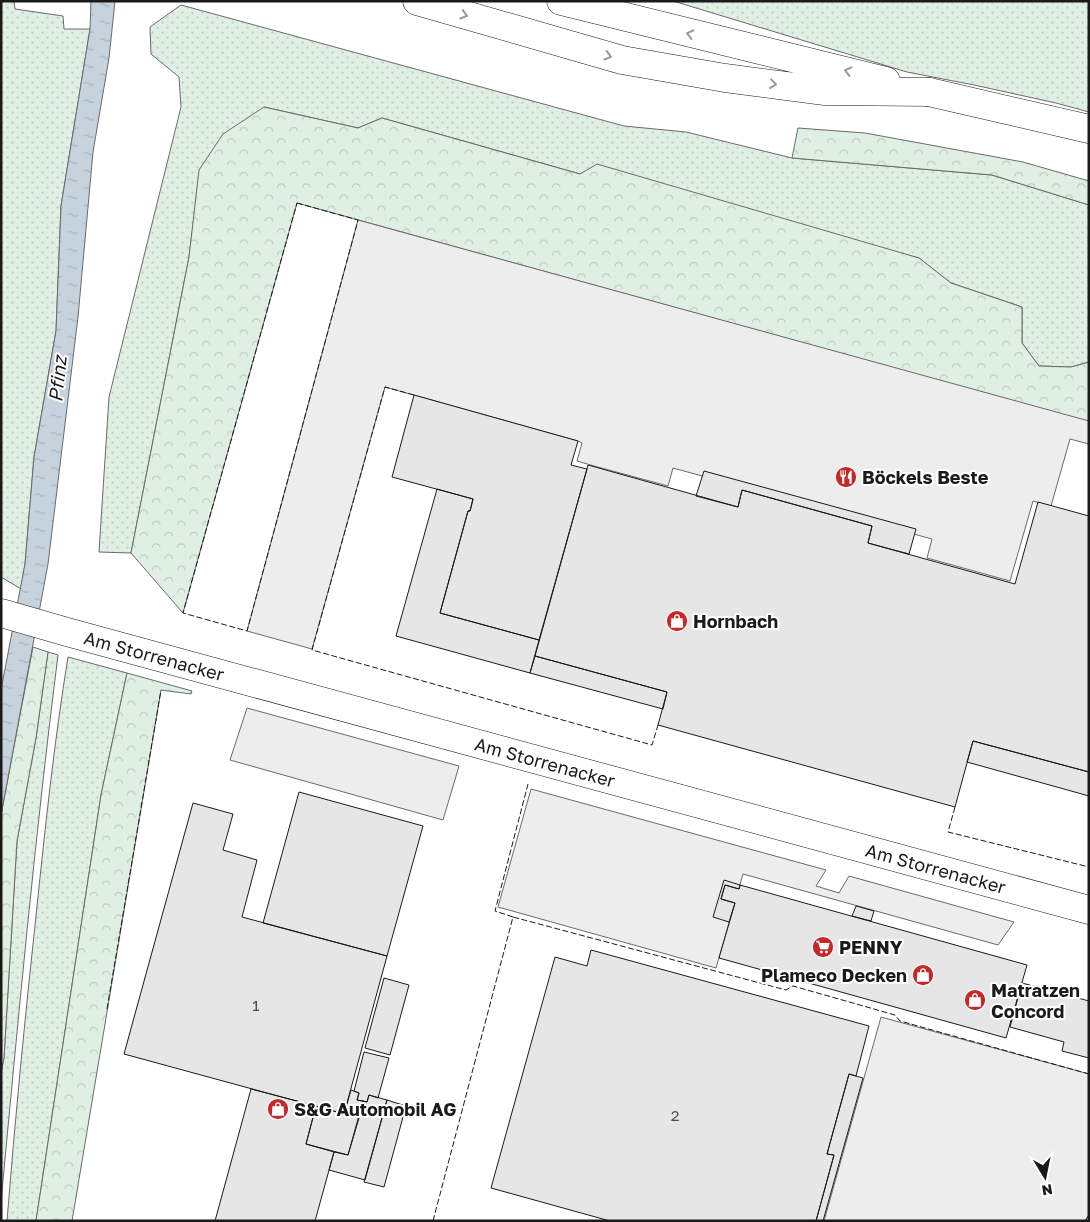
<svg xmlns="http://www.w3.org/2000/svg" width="1090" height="1222" viewBox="0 0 1090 1222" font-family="'Golos Text',sans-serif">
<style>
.grass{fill:url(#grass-dots);stroke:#6a6a6a}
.forest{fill:url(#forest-crowns);stroke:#6a6a6a}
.parking{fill:#ededed;stroke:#6a6a6a}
.water{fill:url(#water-ripples);stroke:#6a6a6a}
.building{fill:#e6e6e6;stroke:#1a1a1a}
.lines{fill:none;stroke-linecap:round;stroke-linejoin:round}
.secondary-casing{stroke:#1a1a1a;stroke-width:29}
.highway-casing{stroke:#1a1a1a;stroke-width:29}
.secondary{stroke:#fff;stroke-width:28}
.highway{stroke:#fff;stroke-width:28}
.fence{stroke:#1a1a1a;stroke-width:1;stroke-dasharray:6 2.5;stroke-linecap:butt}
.oneway{stroke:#989898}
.labels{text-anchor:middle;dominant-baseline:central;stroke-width:4;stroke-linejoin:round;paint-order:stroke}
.number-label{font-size:15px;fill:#4d4d4d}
.poi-label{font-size:18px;font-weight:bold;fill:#1a1a1a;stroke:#fff;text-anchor:start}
.street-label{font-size:18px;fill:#1a1a1a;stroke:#fff}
.water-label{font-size:19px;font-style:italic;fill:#1a1a1a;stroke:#fff}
</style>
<defs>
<pattern id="grass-dots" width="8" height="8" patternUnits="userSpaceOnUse" patternTransform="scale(1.25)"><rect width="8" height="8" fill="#e0efe3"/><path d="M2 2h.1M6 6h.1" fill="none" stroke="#c0ccc2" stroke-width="1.8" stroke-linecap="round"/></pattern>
<pattern id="forest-crowns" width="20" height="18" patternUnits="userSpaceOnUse" patternTransform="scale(1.25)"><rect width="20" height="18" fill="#e0efe3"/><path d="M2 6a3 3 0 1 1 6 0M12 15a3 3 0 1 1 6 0" fill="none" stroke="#c0ccc2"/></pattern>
<pattern id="water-ripples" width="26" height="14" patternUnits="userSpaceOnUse" patternTransform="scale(1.25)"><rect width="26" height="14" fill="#c6d2dc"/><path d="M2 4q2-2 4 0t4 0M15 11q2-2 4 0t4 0" fill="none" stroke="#aab4bc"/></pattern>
</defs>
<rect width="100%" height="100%" fill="#fff"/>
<!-- grass -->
<path class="grass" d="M1 1H14L15 9 63 16 64 29H90L61 206 56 331 34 457 25 564 21 589 1 577Z
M673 1H1089V112L1056 103 974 85 907 72Z
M181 5 624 126 686 132 792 158 992 175 1089 205V362L1071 367 1039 366 1022 343V307L951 283 919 258 580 174 382 118 358 128 264 107 200 170 189 257 131 553 99 552 109 397 181 107 179 77 151 54 150 27Z
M48 652 58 655C35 837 18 1020 1 1202V1073L4 1058 17 841 36 738Z
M68 657 127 673 101 795 36 1221H7C15 1119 25 1017 36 916 45 829 54 743 68 657Z"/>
<!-- forest -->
<path class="forest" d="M264 107 358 128 382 118 580 174 597 164 919 258 951 283 1022 307V343L1039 366 1071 367 1089 362V422L297 203 183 613 131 553 189 257 199 170 223 134Z
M798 128 865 133 1023 162 1089 181V205L992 175 792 158Z
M33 647 48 652 36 738 17 841 4 1058 1 1073V815Z
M127 673 192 691 191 694 161 690 72 1221H36L101 795Z"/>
<!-- parking -->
<path class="parking" d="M358 220 1089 421V444L1070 439 1051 506 1033 501 1010 581 927 558 932 539 673 468 668 486 594 466 577 461 582 443 578 441 385 387 312 649 247 631Z
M247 708 459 766 443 820 230 760Z
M531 789 826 870 816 886 839 893 849 876 1014 922 998 945 743 874 716 968 498 907Z
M881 1017 1089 1074V1215L1085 1221H824Z"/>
<!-- water -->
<path class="water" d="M91 1H115L109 58 93 152 78 317 48 564 1 815V690L25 564 34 457 56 331 61 206 90 29Z"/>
<!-- building -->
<path class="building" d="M414 395 578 441 571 465 587 469 539 640 440 613 468 511H470L473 499 392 477Z
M588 465 738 507 742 490 872 526 868 543 1015 584 1038 502 1089 516V772L973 741 955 807 658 725 667 692 535 656Z
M704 471 916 529 909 554 868 543 872 526 742 490 738 507 696 496Z
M437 489 473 499 470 511H468L440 613 539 640 530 673 396 636Z
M535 656 667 692 663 709 530 673Z
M973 741 1089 772V796L967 762Z
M299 792 423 826 387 956 263 923Z
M193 803 233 814 223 850 257 860 242 917 387 956 344 1114 124 1054Z
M724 880 740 885 739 889 725 885 721 899 735 903 729 922 713 917Z
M725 885 739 889 740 885 1027 965 1006 1038 719 958 735 903 721 899Z
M856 906 874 911 871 921 852 916Z
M591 950 869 1026 856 1076 849 1074 827 1154 834 1155 816 1221H610L491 1188 555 957 587 966Z
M384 978 409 985 390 1055 365 1048Z
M1022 983 1089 1001V1058L1062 1051 1064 1042 1010 1027Z
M364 1052 389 1058 378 1098 369 1095 367 1102 357 1100 359 1093 354 1091Z
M849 1074 863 1078 823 1221H816L834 1155 827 1154Z
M251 1089 316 1106 306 1144 334 1152 315 1221H215Z
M351 1090 359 1093 357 1100 363 1101 359 1118 344 1114Z
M369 1095 387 1100 365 1180 329 1170 334 1152 348 1155 363 1101 367 1102Z
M387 1100 406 1106 384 1187 364 1182Z
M316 1106 359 1118 348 1155 306 1144Z"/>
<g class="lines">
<!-- secondary casing -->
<g class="secondary-casing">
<g id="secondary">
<path d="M929 92 1089 129"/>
<path id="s1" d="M1 613 67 632 1089 910"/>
</g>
</g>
<!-- highway casing -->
<g class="highway-casing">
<path id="highway" d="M417 1 622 60 725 78 825 91 929 92
M561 1 886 81"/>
</g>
<!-- secondary -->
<use href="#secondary" class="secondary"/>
<!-- highway -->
<use href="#highway" class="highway"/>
<!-- fence -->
<path class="fence" d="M297 203 358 220 247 631 183 613Z
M414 395 385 387 312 650 652 745 658 725
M955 807 948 832 1089 867
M513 917 495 911 528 784
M107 1009 161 690
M433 1221 513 917 786 990 793 986 895 1015 900 1021 1089 1074
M1085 1221 1089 1215"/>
</g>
<!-- one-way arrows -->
<defs><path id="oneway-chevron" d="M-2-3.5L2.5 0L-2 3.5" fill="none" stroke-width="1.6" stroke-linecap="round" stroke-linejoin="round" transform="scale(1.25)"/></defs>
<g class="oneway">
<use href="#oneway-chevron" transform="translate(464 15) rotate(16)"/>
<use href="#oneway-chevron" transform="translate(690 34) rotate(-166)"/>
<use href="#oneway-chevron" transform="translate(608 56) rotate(16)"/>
<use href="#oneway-chevron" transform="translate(848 71) rotate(-166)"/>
<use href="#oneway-chevron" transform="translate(773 84) rotate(7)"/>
</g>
<!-- icons -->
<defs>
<g id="restaurant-disc" transform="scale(1.125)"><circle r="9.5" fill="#c62828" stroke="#fff"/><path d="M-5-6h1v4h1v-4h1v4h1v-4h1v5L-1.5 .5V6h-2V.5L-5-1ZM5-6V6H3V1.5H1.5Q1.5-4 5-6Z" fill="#fff"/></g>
<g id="shop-disc" transform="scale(1.125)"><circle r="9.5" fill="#c62828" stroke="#fff"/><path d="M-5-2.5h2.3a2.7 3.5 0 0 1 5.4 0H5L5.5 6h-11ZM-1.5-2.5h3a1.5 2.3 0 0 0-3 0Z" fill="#fff"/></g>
<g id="supermarket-disc" transform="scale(1.125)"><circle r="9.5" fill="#c62828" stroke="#fff"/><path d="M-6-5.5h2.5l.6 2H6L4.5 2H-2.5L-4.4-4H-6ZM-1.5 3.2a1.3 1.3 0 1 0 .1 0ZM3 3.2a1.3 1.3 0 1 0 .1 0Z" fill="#fff"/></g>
</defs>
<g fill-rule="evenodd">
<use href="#restaurant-disc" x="846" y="477"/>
<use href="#shop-disc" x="677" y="621"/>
<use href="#supermarket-disc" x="823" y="947"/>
<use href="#shop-disc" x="923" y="975"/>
<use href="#shop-disc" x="975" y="1000"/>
<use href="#shop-disc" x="278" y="1109"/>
</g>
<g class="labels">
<!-- number labels -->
<g class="number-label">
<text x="256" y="1005">1</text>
<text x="675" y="1115">2</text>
</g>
<!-- poi labels -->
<g class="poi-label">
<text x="862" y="477">Böckels Beste</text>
<text x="693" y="621">Hornbach</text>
<text x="839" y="947">PENNY</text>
<text x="907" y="975" text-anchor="end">Plameco Decken</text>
<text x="991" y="990">Matratzen<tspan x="991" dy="21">Concord</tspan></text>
<text x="294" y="1109">S&amp;G Automobil AG</text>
</g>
<!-- street labels -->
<g class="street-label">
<text stroke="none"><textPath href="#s1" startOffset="159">Am Storrenacker</textPath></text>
<text stroke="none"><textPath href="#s1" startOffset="564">Am Storrenacker</textPath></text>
<text stroke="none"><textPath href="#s1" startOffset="969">Am Storrenacker</textPath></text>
</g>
<!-- water labels -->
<g class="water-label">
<text transform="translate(57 379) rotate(-84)">Pfinz</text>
</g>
</g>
<!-- border -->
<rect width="1090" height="1222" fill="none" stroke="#1a1a1a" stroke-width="5"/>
<!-- north arrow -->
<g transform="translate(1045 1177) rotate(170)" stroke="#ffffff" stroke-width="4" paint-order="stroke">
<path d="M0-4L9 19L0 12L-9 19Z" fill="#1a1a1a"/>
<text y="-8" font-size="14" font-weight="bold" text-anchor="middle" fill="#1a1a1a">N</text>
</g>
</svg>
